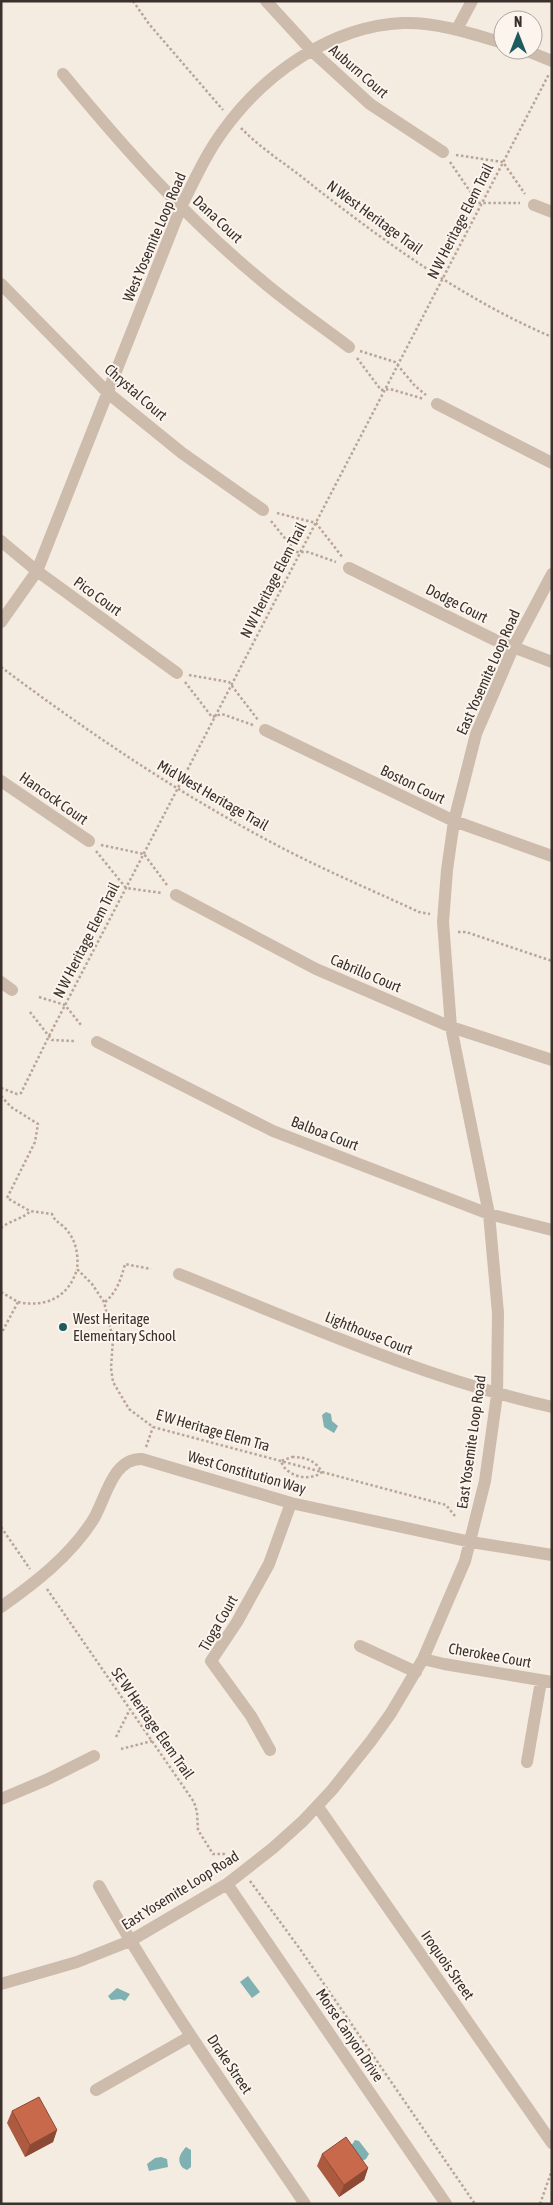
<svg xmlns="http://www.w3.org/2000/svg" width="553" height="2205" viewBox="0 0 553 2205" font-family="'Asap Condensed',sans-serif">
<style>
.water{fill:#7fb0b2}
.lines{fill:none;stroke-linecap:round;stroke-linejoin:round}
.path{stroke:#b9a596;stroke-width:2.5;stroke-dasharray:2.5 2.5;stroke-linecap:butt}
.minor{stroke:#cdbbac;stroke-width:12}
.wall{fill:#ac5a40}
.shaded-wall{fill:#8c4a34}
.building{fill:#c8694b;stroke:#8c4a34}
.poi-dot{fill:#1f5a5e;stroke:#fbf5ee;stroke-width:2}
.labels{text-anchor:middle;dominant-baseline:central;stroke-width:4;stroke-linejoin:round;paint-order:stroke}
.street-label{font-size:15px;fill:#3b302b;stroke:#fbf5ee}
.poi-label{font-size:15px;fill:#3b302b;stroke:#fbf5ee;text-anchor:start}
</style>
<rect width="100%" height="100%" fill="#f4ebe1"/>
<!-- water -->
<path class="water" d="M326 1412 331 1414 332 1421 338 1426 334 1433 324 1427 322 1415Z
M248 1976 260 1992 252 1998 240 1982Z
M117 1988 130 1994 125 2001 121 1999 111 2000 108 1996Z
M355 2140 359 2141 369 2154 366 2159 362 2161 351 2146Z
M186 2147 191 2150V2167L187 2170 183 2168C176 2160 180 2154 186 2147Z
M161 2157 167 2159 168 2167 149 2171 147 2164 155 2158Z"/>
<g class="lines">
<!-- path -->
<path class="path" d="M133 1 149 24 223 110
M241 128C261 149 289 166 312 185 386 243 465 300 552 337
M456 155 503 162 525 194
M450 162 478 203H520
M360 351 395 362 415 386 426 395
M357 358 381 390 390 389 424 399
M277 513 316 523 343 558
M271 521 296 552H308L336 562
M1 667C93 736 187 799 288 851 331 873 376 892 419 912L430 914
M189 675 229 682 258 720
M185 682 212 717 222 714 253 725
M101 845 144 854 167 885
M96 851 126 888 162 893
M458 932H466L552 961
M39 997 65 1005 81 1025
M30 1012 52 1040 74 1041
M1 1088 17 1094 21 1093 49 1036 549 74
M1 1096 11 1107 38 1124 35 1142 7 1198 30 1211
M1 1228C9 1221 25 1218 30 1211L52 1214C54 1220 58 1222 63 1226 75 1237 79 1253 77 1269L92 1284 104 1302 113 1339 111 1368 113 1382 129 1409 153 1427 446 1505 455 1516
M1 1292 18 1302 1 1334
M18 1302C46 1308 69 1297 77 1269
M105 1302C117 1292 121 1279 125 1264L151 1269
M146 1447 153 1427
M292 1457C305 1457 315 1460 322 1472 310 1482 286 1477 281 1461Z
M1 1527 30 1569
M47 1589 194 1802 197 1812 198 1830 213 1854H224L233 1863
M116 1737 130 1709
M121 1749 152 1741
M250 1881 300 1949 475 2204
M540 2204 552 2170"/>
<!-- minor -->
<path class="minor" d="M266 1 311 50 370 104 443 152
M457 29 472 1
M525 50 552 61
M63 74C124 148 187 219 261 280 289 304 320 325 349 347
M534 205 552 212
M1 284 108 393 182 453 263 510
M437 404 552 463
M1 541 37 571 177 673
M349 568 495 640 552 662
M1 622 37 571 181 207C194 181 206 154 223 131 264 74 331 26 403 23 437 22 470 33 503 43
M265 730 454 821 552 856
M1 781 89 841
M176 895 316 969 451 1027 552 1060
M1 982 12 990
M97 1042 273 1131 489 1214 552 1230
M179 1274C302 1323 423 1378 552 1407
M1 1607C35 1583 70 1556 93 1520 106 1499 112 1458 142 1459L291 1503 471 1542 552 1555
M360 1646 416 1672
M423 1659 444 1664 552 1682
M270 1750 251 1716 211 1661 237 1622 269 1564 291 1503
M527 1762 541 1681
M1 1799 46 1780 94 1756
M318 1807 552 2143
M227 1884 446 2204
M99 1886C160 1996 234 2099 305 2204
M1 1984 77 1962 130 1941 227 1884 273 1848 303 1821 332 1790 371 1741 391 1713 423 1659 465 1561 485 1481 497 1395 498 1313 489 1214 451 1027 443 922 447 870 454 821 476 734 513 648 552 574
M96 2090 191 2036"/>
</g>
<!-- wall -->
<path class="wall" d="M12 2111 57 2130 53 2142 25 2157 7 2123Z
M322 2154 368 2168 364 2180 339 2197 317 2166Z"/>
<!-- shaded-wall -->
<path class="shaded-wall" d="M57 2130 53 2142 25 2157 30 2145Z
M368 2168 364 2180 339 2197 344 2185Z"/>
<!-- building -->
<path class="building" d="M39 2097 57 2130 30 2145 12 2111Z
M346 2137 368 2168 344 2185 322 2154Z"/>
<!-- markers -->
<circle class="poi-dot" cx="63" cy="1327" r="5"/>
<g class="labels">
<!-- street labels -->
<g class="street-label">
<text transform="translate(359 71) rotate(41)">Auburn Court</text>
<text transform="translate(375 217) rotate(36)">N West Heritage Trail</text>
<text transform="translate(218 219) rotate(43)">Dana Court</text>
<text transform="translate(460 221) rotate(-63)">N W Heritage Elem Trail</text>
<text transform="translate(154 237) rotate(-67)">West Yosemite Loop Road</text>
<text transform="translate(136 392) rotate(41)">Chrystal Court</text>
<text transform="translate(273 580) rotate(-63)">N W Heritage Elem Trail</text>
<text transform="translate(98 596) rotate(36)">Pico Court</text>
<text transform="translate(457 603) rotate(27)">Dodge Court</text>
<text transform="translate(488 672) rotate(-66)">East Yosemite Loop Road</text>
<text transform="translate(413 784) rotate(26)">Boston Court</text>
<text transform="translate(213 795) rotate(30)">Mid West Heritage Trail</text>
<text transform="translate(54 798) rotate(35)">Hancock Court</text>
<text transform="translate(86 940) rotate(-63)">N W Heritage Elem Trail</text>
<text transform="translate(366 973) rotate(23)">Cabrillo Court</text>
<text transform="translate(325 1133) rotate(21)">Balboa Court</text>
<text transform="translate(369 1333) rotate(22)">Lighthouse Court</text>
<text transform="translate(213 1430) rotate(16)">E W Heritage Elem Tra</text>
<text transform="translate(471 1442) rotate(-82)">East Yosemite Loop Road</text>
<text transform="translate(247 1472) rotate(16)">West Constitution Way</text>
<text transform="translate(218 1623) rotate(-60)">Tioga Court</text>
<text transform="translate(490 1655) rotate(10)">Cherokee Court</text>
<text transform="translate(153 1723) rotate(55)">SE W Heritage Elem Trail</text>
<text transform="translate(180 1890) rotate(-32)">East Yosemite Loop Road</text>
<text transform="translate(448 1965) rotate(55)">Iroquois Street</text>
<text transform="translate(350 2035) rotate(56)">Morse Canyon Drive</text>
<text transform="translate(230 2064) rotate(56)">Drake Street</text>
</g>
<!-- poi labels -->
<g class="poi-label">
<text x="73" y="1318">West Heritage<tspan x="73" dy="17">Elementary School</tspan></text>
</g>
</g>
<!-- border -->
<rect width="553" height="2205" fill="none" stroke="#3b302b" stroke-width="5"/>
<!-- north arrow -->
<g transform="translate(518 35)"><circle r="24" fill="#fbf5ee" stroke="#aea6a0"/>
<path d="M0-4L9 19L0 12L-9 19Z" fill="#1f5a5e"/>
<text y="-8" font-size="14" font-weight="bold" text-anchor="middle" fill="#3b302b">N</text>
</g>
</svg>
